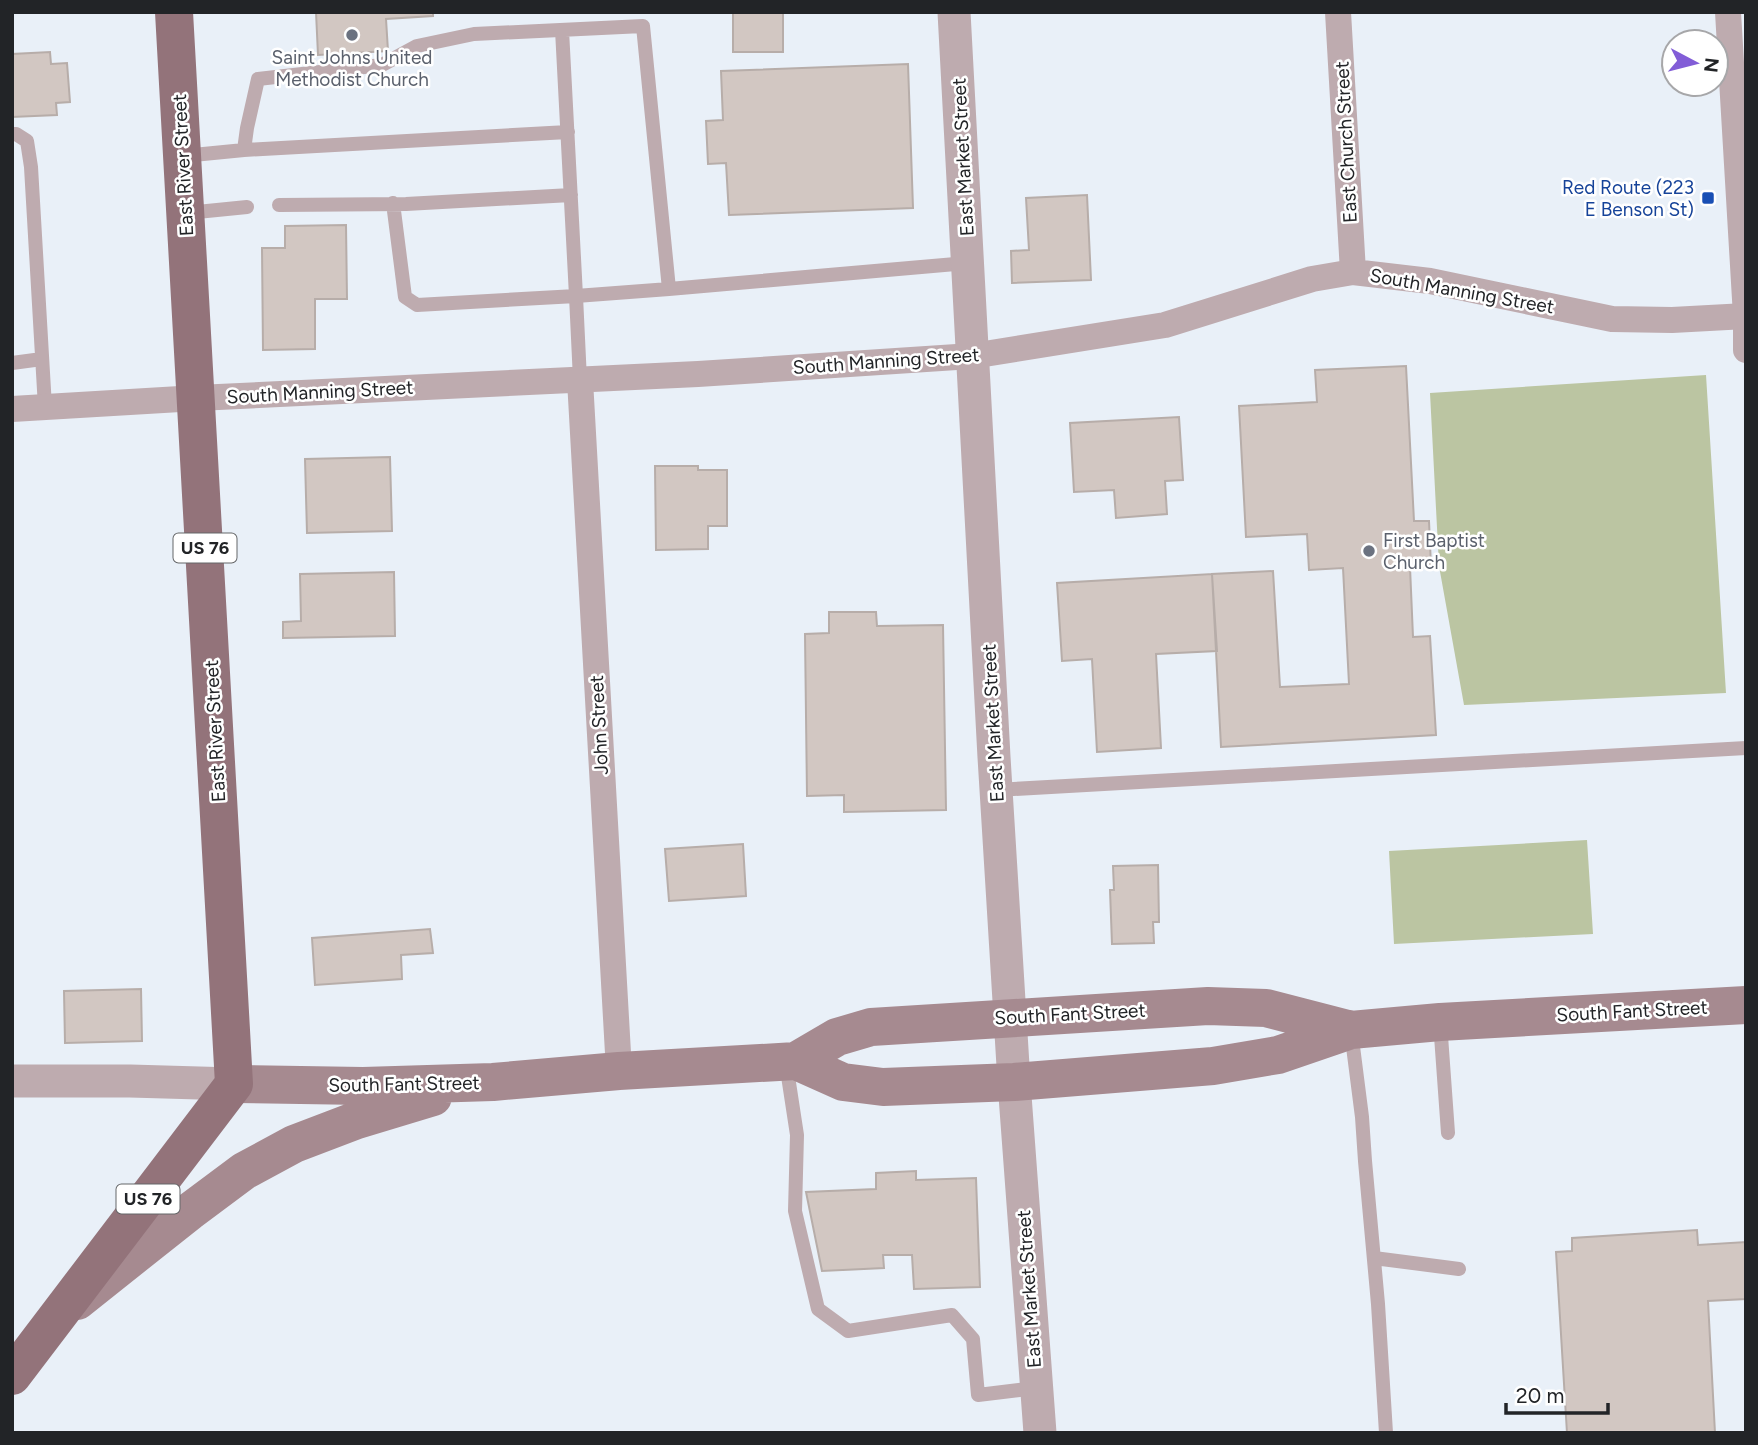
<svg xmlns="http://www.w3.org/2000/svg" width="1758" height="1445" viewBox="0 0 1758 1445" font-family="Figtree,sans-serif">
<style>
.green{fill:#bbc5a2}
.building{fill:#d2c7c2;stroke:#b7ada9;stroke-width:2}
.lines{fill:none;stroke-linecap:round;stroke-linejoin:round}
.service{stroke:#beabaf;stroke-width:14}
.minor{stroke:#beabaf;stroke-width:26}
.tertiary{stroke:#beabaf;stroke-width:33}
.secondary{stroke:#a68a90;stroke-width:38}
.primary{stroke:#93737a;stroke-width:38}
.worship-dot{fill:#6b7280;stroke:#fff;stroke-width:2.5}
.transit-dot{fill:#1a4fb4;stroke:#fff;stroke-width:2.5}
.labels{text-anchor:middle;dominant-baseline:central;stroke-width:5;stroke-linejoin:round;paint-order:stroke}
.shield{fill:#fff;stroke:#646668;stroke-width:2}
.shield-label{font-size:18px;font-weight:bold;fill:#222427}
.worship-label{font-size:19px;fill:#5b616d;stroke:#fff}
.street-label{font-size:19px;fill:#222427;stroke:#fff}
.transit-label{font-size:19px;fill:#164399;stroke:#fff;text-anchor:end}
</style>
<rect width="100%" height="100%" fill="#e9f0f8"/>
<!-- green -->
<path class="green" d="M1706 375 1726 693 1464 705 1439 566 1430 393Z
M1587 840 1593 934 1394 944 1389 851Z"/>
<!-- building -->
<path class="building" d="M316 12H433V16L386 19 388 51 318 55Z
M733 12H783V52H733Z
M50 52 51 64 67 63 70 102 56 103 57 115 12 117V54Z
M908 64 913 208 729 215 726 163 708 164 706 121 723 120 721 71Z
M1087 195 1091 280 1012 283 1011 251 1029 250 1026 198Z
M346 225 347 299H315V349L263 350 262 248H285V226Z
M1406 366 1414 521H1429L1431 566 1410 567 1413 637 1430 636 1436 735 1221 747 1212 574 1273 571 1280 687 1349 684 1343 568 1309 570 1307 534 1246 537 1239 406 1317 402 1315 370Z
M1179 417 1183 480 1165 481 1167 514 1116 518 1114 490 1074 492 1070 423Z
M390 457 392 531 307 533 305 459Z
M655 466H698V470H727V526H708V549L656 550Z
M394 572 395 636 283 638V622L301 621 300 574Z
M1212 574 1217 651 1156 654 1161 748 1097 752 1092 659 1062 661 1057 583Z
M829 612H876L877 626 943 625 946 810 844 812V795L807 796 805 634 829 633Z
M743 844 746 896 669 901 665 849Z
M1158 865 1159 922H1153L1154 943 1112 944 1110 890H1114L1113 866Z
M430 929 433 953 401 955 402 979 315 985 312 938Z
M141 989 142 1041 65 1043 64 991Z
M916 1171V1180L976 1178 980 1287 914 1289 912 1255H883L884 1268 822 1271 806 1192 876 1189V1173Z
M1697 1230 1698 1245 1746 1242V1299L1708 1301 1715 1433H1567L1556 1252 1572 1251V1238Z"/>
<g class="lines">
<!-- service -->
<path class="service" d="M12 134H16L27 141 31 167 45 407
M244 150 568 132
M183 156 244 150 247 128 258 79 382 65 417 46 474 34 643 26 669 289
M393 203 405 297 417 305 576 296 562 30
M279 205 406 204 571 195
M187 213 247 207
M12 363 42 359
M580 380 576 296 669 289 967 263
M996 790 1746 748
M1440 1022 1448 1133
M1351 1031 1362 1117 1365 1161 1378 1304 1386 1433
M786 1063 797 1135 795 1211 818 1309 848 1331 952 1315 973 1339 978 1395 1036 1388
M1374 1258 1459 1269"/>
<!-- minor -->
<path class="minor" d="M1338 12 1353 272
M1728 12 1746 316V350
M580 380 619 1071
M12 409 197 398 698 374 972 356 1165 325 1312 279 1353 272 1430 281 1612 319 1672 320 1746 316"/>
<!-- tertiary -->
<path class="tertiary" d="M954 12 994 757 1014 1082 1040 1433
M12 1081H130L234 1084"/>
<!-- secondary -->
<path class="secondary" d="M796 1061 843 1082 883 1087 1014 1082 1213 1066 1278 1055 1351 1030 1440 1022 1746 1005
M234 1084 363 1086 493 1082 619 1071 796 1061 837 1037 871 1027 1208 1006 1266 1008 1351 1030
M77 1301 189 1212 244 1171 294 1144 357 1120 433 1097"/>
<!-- primary -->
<path class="primary" d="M12 1376 234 1084 174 12"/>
</g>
<!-- markers -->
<g class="worship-dot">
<circle cx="352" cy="35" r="7"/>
<circle cx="1369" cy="551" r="7"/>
</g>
<rect class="transit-dot" x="1701" y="191" width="14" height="14" rx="3.5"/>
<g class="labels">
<!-- shield labels -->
<g class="shield">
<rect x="173.5" y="533.5" width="63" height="29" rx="5"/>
<rect x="116.5" y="1184.5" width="63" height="29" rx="5"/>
</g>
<g class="shield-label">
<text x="205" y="548">US 76</text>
<text x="148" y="1199">US 76</text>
</g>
<!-- worship labels -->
<g class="worship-label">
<text x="352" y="57">Saint Johns United<tspan x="352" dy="22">Methodist Church</tspan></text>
<text x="1383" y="540" text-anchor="start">First Baptist<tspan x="1383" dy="22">Church</tspan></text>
</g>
<!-- street labels -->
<g class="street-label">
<text transform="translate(1346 142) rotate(-93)">East Church Street</text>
<text transform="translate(963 157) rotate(-93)">East Market Street</text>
<text transform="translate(183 165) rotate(-93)">East River Street</text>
<text transform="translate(1462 291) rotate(10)">South Manning Street</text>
<text transform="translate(886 361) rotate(-4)">South Manning Street</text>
<text transform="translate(320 392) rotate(-3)">South Manning Street</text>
<text transform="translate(993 723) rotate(-93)">East Market Street</text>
<text transform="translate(599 725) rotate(-93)">John Street</text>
<text transform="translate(215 731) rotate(-93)">East River Street</text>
<text transform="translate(1632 1011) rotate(-3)">South Fant Street</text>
<text transform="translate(1070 1014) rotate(-3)">South Fant Street</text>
<text transform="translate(404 1084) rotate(-1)">South Fant Street</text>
<text transform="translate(1029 1289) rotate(-94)">East Market Street</text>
</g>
<!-- transit labels -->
<g class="transit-label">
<text x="1694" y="187">Red Route (223<tspan x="1694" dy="22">E Benson St)</tspan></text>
</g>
</g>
<!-- border -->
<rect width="1758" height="1445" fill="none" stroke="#222427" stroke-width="28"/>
<!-- north arrow -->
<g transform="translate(1695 63) rotate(97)"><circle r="33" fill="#ffffff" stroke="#a7a7a9" stroke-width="2"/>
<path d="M0-5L12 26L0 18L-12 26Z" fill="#825dd7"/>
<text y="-10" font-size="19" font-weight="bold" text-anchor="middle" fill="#222427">N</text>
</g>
<!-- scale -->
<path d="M1506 1403v10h102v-10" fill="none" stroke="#222427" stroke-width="3.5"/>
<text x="1516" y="1403" font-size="21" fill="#222427" stroke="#ffffff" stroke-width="5" paint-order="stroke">20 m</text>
</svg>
